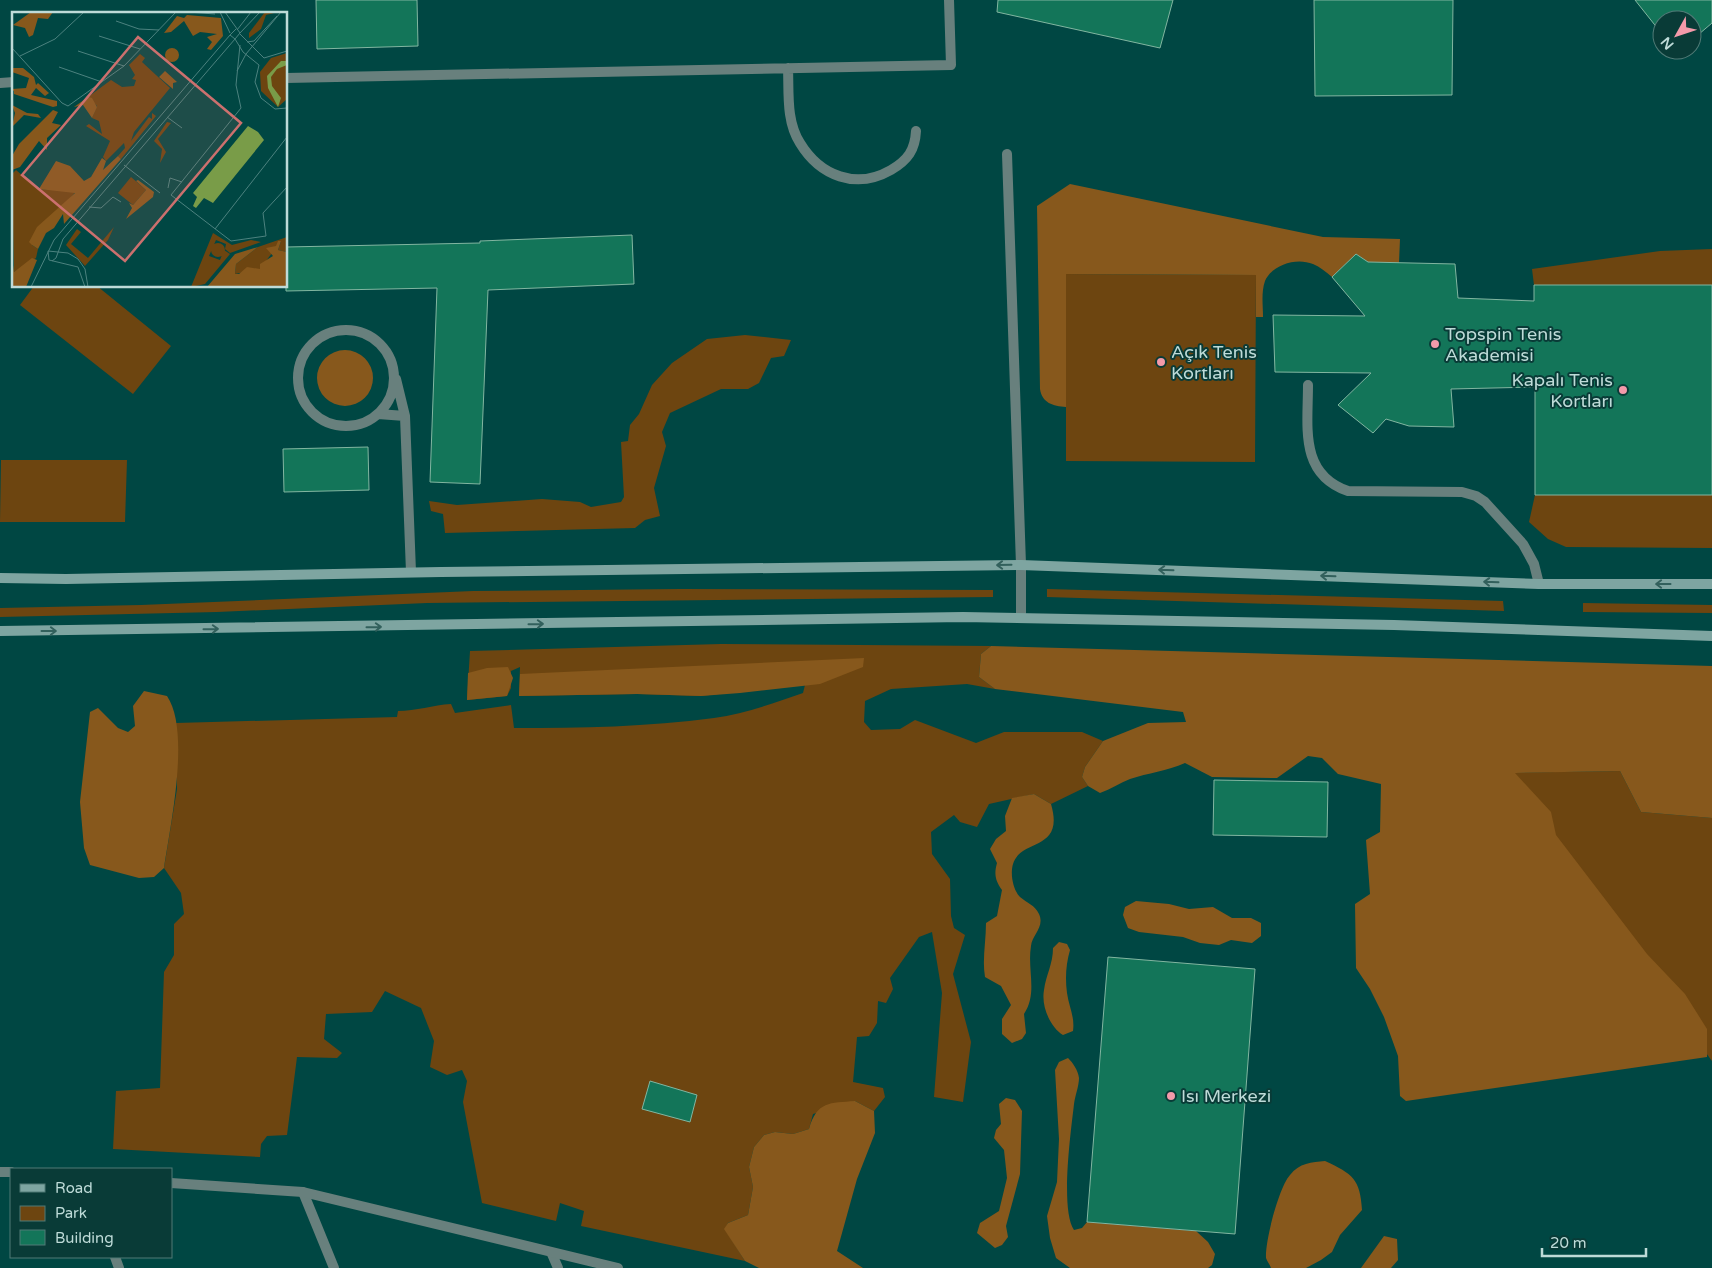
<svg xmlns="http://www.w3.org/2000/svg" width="1712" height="1268" viewBox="0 0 1712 1268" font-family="'Varela Round',sans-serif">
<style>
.green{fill:#6d4510}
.forest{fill:#87581c}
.building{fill:#137559;stroke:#82b6a1}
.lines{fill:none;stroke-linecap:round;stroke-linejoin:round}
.lane{stroke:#68807d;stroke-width:10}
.street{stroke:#68807d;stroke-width:10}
.secondary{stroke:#7ea5a1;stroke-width:10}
.oneway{stroke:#32605c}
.poi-dot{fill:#f39aaa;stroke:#093b37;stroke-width:2}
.labels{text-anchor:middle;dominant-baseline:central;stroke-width:4;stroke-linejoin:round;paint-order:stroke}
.poi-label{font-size:18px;fill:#bedbd8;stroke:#093b37;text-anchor:start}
.inset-road{fill:none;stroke:#4c827f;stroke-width:1}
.view{fill:#cc706e;fill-opacity:0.15;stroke:#cc706e;stroke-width:2.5}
.inset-edge{fill:none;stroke:#bedbd8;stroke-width:2.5}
</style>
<rect width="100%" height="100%" fill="#004743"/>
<!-- green -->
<path class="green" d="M1712 249V285H1534L1532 269 1660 251Z
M1066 274 1256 275 1255 462 1066 461Z
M34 286H97L171 346 133 394 20 305Z
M745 335 791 340 784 356 771 358 759 383 748 389H721L670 413 662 432 666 446 654 488 660 516 645 520 635 528 445 533 443 514 431 511 429 501 457 505 542 499 580 502 591 507 621 502 624 497 621 442 628 441 630 425 639 414 652 385 672 363 707 339Z
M1 460H127L125 522H0Z
M1535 495H1712V548L1566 547 1548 539 1529 522Z
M680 589 993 590V597L427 603 217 612 0 617V608L141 605 473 591Z
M1047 589 1503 601 1504 611 1047 597Z
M1583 603 1712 605V613L1583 612Z
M721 644 991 646 981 654 979 677 995 689 967 684 891 689 865 701 864 722 871 730 900 729 915 720 976 743 1004 732H1082L1103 741 1085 767 1082 777 1088 786 1051 804 1034 794 989 804 977 827 960 822 954 815 931 832 932 854 950 879 951 916 954 928 965 935 953 974 971 1042 963 1102 934 1097 942 993 932 932 919 937 890 978 893 989 886 1003 878 1001 877 1023 869 1036 857 1037 853 1082 883 1088 885 1097 874 1111 855 1101 813 1114 809 1129 793 1134 775 1132 764 1135 754 1147 749 1167 753 1187 748 1215 728 1223 725 1229 745 1261 581 1226 584 1211 560 1203 556 1221 482 1203 463 1102 467 1081 462 1070 447 1075 430 1067 434 1041 421 1008 385 991 372 1012 326 1014 324 1039 342 1053 337 1058 297 1057 287 1135 267 1136 261 1144 260 1157 113 1149 116 1091 160 1088 164 972 174 955V924L184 914 181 893 164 868 177 789 176 723 397 717 398 711C416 711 433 705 451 704L455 713 511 705 514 728C581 728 648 727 714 718 744 714 774 703 803 693L805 685 701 696 637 694 519 696 520 667 511 671V688L507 696 467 700 470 651Z
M1620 771 1641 812 1712 818V1061L1500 773Z"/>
<!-- forest -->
<path class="forest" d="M1070 184 1323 237 1400 239 1399 263 1368 262 1356 254 1332 277C1326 272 1320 267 1313 264 1296 257 1272 265 1265 281 1261 292 1263 306 1263 317H1256V275L1066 274V407C1053 406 1042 403 1040 389L1037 206Z
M317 378a28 28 0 1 1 56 0a28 28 0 1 1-56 0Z
M991 646 1712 666V818L1641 812 1620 771 1515 773 1551 812 1556 835 1647 954 1685 994 1707 1029V1057L1406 1101 1400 1096 1398 1056 1384 1017 1370 989 1356 968 1355 904 1370 894 1366 840 1380 832 1381 784 1338 774 1322 758 1308 756 1277 778 1212 777 1185 763C1167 771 1148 773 1130 779 1120 783 1111 789 1100 793L1088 786 1082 777 1085 767 1103 741 1148 723 1186 722 1183 712 995 689 979 677 981 654Z
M864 658 863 667 820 684 740 693 701 696 637 694 519 696 520 674Z
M508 667 513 678 507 696 467 700 468 673 487 668Z
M144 691 167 696C191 731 170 827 164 868L154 877 139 878 90 865 84 848 80 802 90 712 98 708 118 728 128 732 135 726 133 706Z
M1034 794 1051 804C1065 852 1021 838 1013 864 1010 874 1013 890 1020 897 1027 903 1035 905 1039 914 1045 927 1032 935 1031 946 1027 970 1038 993 1024 1014L1026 1033 1022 1039 1012 1043 1002 1034V1019L1011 1005 1001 986 985 977C982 960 986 942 986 923L997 916 1002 890C995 880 994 874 997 863L990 849 996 839 1006 831 1005 816 1012 798Z
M1136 901 1169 904 1189 909 1213 907 1232 918H1251L1261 923V936L1252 943 1231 940 1219 945 1200 943 1183 937 1139 932 1128 928 1123 915 1125 907Z
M1059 942 1067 944 1070 950C1066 964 1065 978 1067 993 1069 1007 1075 1017 1073 1031L1063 1035C1050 1027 1041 1006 1044 990 1046 975 1053 964 1053 948Z
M1068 1058C1073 1063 1078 1070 1079 1078 1079 1086 1075 1096 1074 1104 1071 1131 1060 1209 1074 1230L1082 1228 1087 1222 1196 1231 1208 1242 1215 1254 1212 1265 1208 1268H1070L1056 1258 1050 1238 1047 1216 1057 1182 1059 1139 1055 1070 1059 1062Z
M1006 1098 1015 1100 1022 1111 1020 1174 1006 1226 1008 1237 1002 1245 995 1248 977 1233 980 1223 999 1211 1007 1178 1004 1150 994 1138 996 1130 1001 1124 999 1104Z
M855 1101 874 1111 875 1133 857 1179 837 1251 863 1268H759L745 1261 724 1229 728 1223 748 1215 753 1187 749 1167 754 1147 764 1135 775 1132 793 1134 809 1129C817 1101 830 1103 855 1101Z
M1325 1161C1353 1174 1360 1179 1362 1210L1340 1235 1332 1252 1321 1260 1306 1268H1271C1270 1265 1267 1261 1266 1258 1265 1241 1279 1187 1290 1175 1299 1163 1312 1162 1325 1161Z
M1384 1236 1397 1239 1398 1260 1391 1268H1361Z"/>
<!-- building -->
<path class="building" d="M316 0H417L418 46 317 49Z
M998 0H1173L1160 48 997 12Z
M1314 0H1453L1452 95 1315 96Z
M1635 0H1712V23L1692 40V20H1662V34Z
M632 235 634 284 488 290 480 484 430 482 437 288 286 291V247L480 243V241Z
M1356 254 1368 262 1455 264 1458 298 1534 301V285H1712V495H1535V387L1451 389 1454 427 1409 426 1386 419 1373 433 1338 405 1371 373 1275 372 1273 315 1365 316 1332 277Z
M368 447 369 490 284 492 283 449Z
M1214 780 1328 782 1327 837 1213 835Z
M1108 957 1255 969 1235 1234 1087 1222Z
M650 1081 697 1095 690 1122 642 1109Z"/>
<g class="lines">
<!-- lane -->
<path class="lane" d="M788 68C789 93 786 121 800 143 820 176 856 190 891 170 908 160 915 150 916 131
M286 78 951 65 949 0
M0 83 14 82
M298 378a48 48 0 1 1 96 0a48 48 0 1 1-96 0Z
M396 379 405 416 411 572
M1308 385C1308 427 1299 474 1348 491L1462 492 1476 496 1485 502 1523 544 1534 564 1539 584
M378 414 405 416
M303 1192 334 1268
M552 1254 558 1268
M115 1257 119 1268"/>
<!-- street -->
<path class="street" d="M1007 154 1021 565V618
M0 1172H11
M171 1183 303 1192 618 1268"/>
<!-- secondary -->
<path class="secondary" d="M0 578 66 579 441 572 1021 565 1539 584H1712
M0 631 963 617 1394 625 1712 636"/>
</g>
<!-- one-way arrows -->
<defs><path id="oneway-shaft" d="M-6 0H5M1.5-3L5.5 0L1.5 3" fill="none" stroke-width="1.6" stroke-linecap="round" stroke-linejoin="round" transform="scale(1.25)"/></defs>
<g class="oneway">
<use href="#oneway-shaft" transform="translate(1004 565) rotate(179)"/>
<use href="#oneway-shaft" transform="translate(1166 570) rotate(-178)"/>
<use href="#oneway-shaft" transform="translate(1328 576) rotate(-178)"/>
<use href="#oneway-shaft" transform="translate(1491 582) rotate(-178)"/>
<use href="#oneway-shaft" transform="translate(1663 584) rotate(-180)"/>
<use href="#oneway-shaft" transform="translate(536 624) rotate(-1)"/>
<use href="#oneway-shaft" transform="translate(374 627) rotate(-1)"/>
<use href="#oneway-shaft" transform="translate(211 629) rotate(-1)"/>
<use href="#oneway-shaft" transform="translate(49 631)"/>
</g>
<!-- markers -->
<g class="poi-dot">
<circle cx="1435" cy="344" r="5"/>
<circle cx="1161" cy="362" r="5"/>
<circle cx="1623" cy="390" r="5"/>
<circle cx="1171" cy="1096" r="5"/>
</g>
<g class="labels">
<!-- poi labels -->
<g class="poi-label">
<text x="1445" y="334">Topspin Tenis<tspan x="1445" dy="21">Akademisi</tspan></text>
<text x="1171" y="352">Açık Tenis<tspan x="1171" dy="21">Kortları</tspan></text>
<text x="1613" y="380" text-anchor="end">Kapalı Tenis<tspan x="1613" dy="21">Kortları</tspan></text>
<text x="1181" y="1096">Isı Merkezi</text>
</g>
</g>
<!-- overview -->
<g transform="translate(12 12)">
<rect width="275" height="275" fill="#004743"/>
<path d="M253 0 262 1 254 3 249 17 237 26V21ZM275 41V87L266 95 249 79 248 60 259 46ZM128 42 133 46 130 50 158 76 122 120 119 129 137 105 140 107V101L144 104 109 147 106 144 113 136 112 131 94 149 91 145 98 129 74 114 77 112 90 122 87 109 80 106 85 94 76 85 99 68 110 75 122 74 124 68 120 67 123 63 117 53ZM155 110 159 111 146 127 154 140 148 151 150 137 142 129ZM4 158 26 177 64 179 20 233 26 237 24 246 2 260 0 162ZM119 165 134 178 121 193 106 181ZM102 215 96 228 73 254 54 233 65 217 69 220 59 232 76 246ZM201 221 220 233 239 228 249 230 218 241 213 237 214 232 204 228 197 244 208 248 212 238 218 242 193 272 179 275ZM275 225V240L266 238 269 229 248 257 223 262 224 252 246 235ZM199 238a7 7 0 1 1 14 0a7 7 0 1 1-14 0Z" fill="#6d4510"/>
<path d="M19 0H41L36 7 26 6 21 23 17 25 13 16 1 13ZM175 3 209 6 211 24 199 38 195 37 200 30 195 25 205 22 188 20 181 24 172 9 159 20 152 21 165 4 172 6ZM153 43a7 7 0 1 1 14 0a7 7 0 1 1-14 0ZM0 56H11L22 65 24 73 26 71 37 81 33 84 24 76 19 83 45 89V94L41 95 2 82V79L0 78V77L14 76 17 66 0 60ZM153 59 165 70 161 71V77L147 65ZM76 85 80 86 85 95 80 106 71 93 62 95ZM0 93 15 101 26 102 29 106 12 103 0 115 3 101ZM41 98 46 100 40 111 49 113 35 126V138L27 129 8 155 0 158V144L7 132ZM106 144 109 147 52 212 51 202 42 216 34 221 26 237 20 233 17 230 25 215 63 181 27 177 44 149 58 154 72 169 79 165 90 146 94 149 91 158ZM126 168 142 180 141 185 114 207 120 196 117 191 121 193 134 178 124 169ZM266 229H269L266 238 275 240V275H195L223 242 246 235 224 252 223 262H227L235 255 248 257V252L261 244 254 236 264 234ZM0 246 2 260 20 246 25 248 14 275H0Z" fill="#87581c"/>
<path d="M269 49H275V53L265 57 259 65 260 74 269 86 266 95 256 76 255 64ZM236 114 246 120 252 128 201 191 192 186 184 196 181 194 185 185 181 181Z" fill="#799c48"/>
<path class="inset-road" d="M176 0 203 2M208 0 218 21M213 0 228 21 223 27 218 23 224 17M104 9 127 17 147 18M225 18 239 0M228 21 248 0M228 22 252 46 275 39M87 24 128 37M223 27 231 40 247 53 243 70 249 86 263 97 275 96M235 30 242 29 265 4M228 33 224 73 229 96 159 183 219 229 254 224 251 201 275 175M0 36 50 91 56 94 112 54 164 0M66 39 112 54M8 44 43 27 72 0M47 55 90 70M225 59 234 42 269 0M155 105 170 116M112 153 148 181M156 176 158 166 170 170M77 195 89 196 101 185 109 190M203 217 275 125M40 249 44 246 51 227 223 27M19 275 42 228 218 23M73 275 66 255 37 248 36 239 56 241 66 247 73 257 76 275"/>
<path class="view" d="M126 25 229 111 113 249 10 163Z"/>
<rect width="275" height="275" class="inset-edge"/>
</g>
<!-- legend -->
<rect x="10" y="1168" width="162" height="90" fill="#093b37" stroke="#517b77"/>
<rect x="20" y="1184" width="25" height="8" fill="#7ea5a1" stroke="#517b77"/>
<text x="55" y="1193" font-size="15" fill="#bedbd8">Road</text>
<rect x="20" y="1206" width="25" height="15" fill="#6d4510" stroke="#517b77"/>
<text x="55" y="1218" font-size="15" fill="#bedbd8">Park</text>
<rect x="20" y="1230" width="25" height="15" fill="#137559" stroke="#517b77"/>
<text x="55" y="1243" font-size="15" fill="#bedbd8">Building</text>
<!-- north arrow -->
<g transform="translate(1677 35) rotate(230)"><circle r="24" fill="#093b37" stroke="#517b77"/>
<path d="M0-4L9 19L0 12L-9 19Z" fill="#f39aaa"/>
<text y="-8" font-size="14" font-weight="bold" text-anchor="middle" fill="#bedbd8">N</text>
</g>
<!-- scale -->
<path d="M1542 1248v8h104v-8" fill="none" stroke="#bedbd8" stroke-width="2.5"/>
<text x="1550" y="1248" font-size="15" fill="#bedbd8" stroke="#093b37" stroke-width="4" paint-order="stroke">20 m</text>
</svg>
